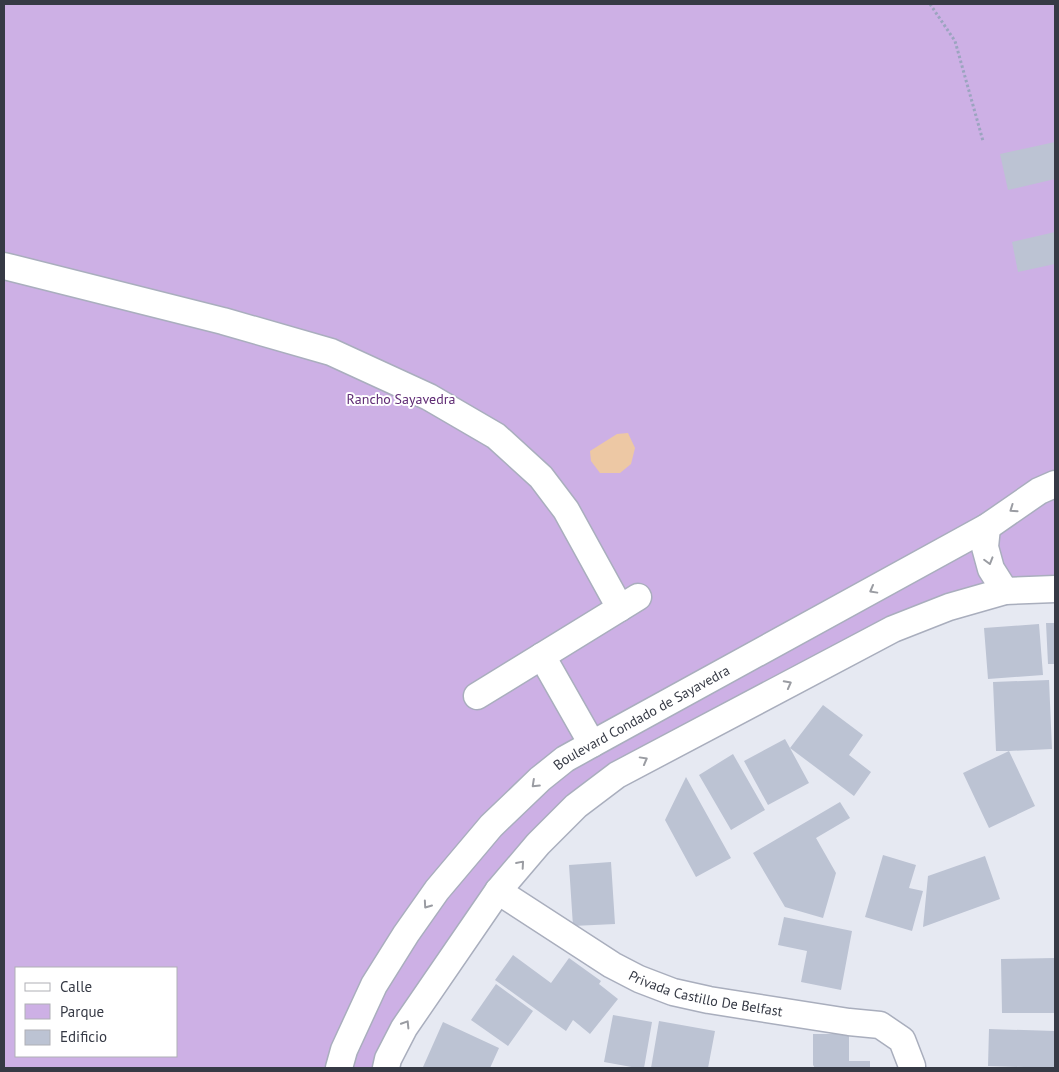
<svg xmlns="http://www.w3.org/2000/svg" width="1059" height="1072" viewBox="0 0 1059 1072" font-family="'PT Sans',sans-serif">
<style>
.green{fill:#cdb0e5;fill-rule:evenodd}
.water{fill:#edc8a4}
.building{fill:#bcc3d3}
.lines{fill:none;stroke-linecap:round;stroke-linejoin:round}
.minor-casing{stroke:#a9aebd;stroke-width:29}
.path{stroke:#9ba4bf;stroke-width:3;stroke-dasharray:2.5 2.5;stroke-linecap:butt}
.minor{stroke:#fff;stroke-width:26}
.oneway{stroke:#9a9ca2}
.labels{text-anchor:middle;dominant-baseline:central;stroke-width:4;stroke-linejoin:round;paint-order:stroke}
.park-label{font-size:14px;fill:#5f2b74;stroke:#fff}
.street-label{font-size:14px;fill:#363a45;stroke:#fff}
</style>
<rect width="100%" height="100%" fill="#e6e9f2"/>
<!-- green -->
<path class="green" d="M4 4H1055V589L949 607 576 806 386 1068H4ZM16 968H176V1056H16Z"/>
<!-- water -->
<path class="water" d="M628 433 635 448 631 464 620 473H600L591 461 590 451 617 434Z"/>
<!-- building -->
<path class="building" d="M1055 142V179L1008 190 1000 154Z
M1055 232V264L1018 272 1012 242Z
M1046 623H1055V664H1048Z
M1039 624 1043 675 988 679 984 628Z
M1049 680 1052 749 1009 751 1035 806 989 828 963 773 1009 751H996L993 682Z
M823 705 863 735 849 755 871 772 854 796 790 748 809 783 768 805 744 761 785 739 790 748Z
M733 754 765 810 731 830 699 775Z
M686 777 731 858 696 877 665 820Z
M840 802 850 818 816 838 836 873 823 918 785 907 753 853Z
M883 855 916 865 909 888 923 891 912 931 865 917Z
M985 856 1000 899 923 927 928 876Z
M611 862 615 924 573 926 569 865Z
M784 917 852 931 841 990 801 982 807 951 778 945Z
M513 955 551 983 569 958 601 981 599 984 618 999 590 1034 573 1020 566 1031 495 980Z
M1055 958V1013H1002L1001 959Z
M496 984 533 1011 508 1046 471 1020Z
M613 1015 652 1022 644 1068H637L604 1062Z
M659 1021 715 1031 708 1068H651Z
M443 1022 499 1048 490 1068H426L423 1067Z
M989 1029 1055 1031V1068L988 1066Z
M813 1034H849V1061H870V1068H815L813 1065Z"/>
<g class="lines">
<!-- minor casing -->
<g class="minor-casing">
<g id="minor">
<path d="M4 266 223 321 331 352 429 397 496 436 541 477 566 510 620 608"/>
<path d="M987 527 985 547 991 569 1005 591"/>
<path d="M542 656 592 744"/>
<path d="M477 696 638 597"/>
<path id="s1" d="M498 891 612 965 639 979 673 992 709 1000 849 1022 880 1025 902 1040 912 1066V1068"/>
<path id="s2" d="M339 1068 344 1050 374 985 406 934 437 890 491 826 540 779 565 759 592 744 987 527 1039 491 1055 484"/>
<path d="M386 1068 388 1059 404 1028 498 891 538 844 576 806 617 775 893 629 949 607 1005 591 1055 589"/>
</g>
</g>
<!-- path -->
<path class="path" d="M930 4 955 41 983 141"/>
<!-- minor -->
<use href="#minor" class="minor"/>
</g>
<!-- one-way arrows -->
<defs><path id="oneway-chevron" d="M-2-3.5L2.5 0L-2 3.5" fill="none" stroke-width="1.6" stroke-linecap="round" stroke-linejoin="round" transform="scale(1.25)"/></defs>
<g class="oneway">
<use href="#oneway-chevron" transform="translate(1013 509) rotate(145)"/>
<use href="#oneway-chevron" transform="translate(989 561) rotate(74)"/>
<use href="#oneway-chevron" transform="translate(873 590) rotate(151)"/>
<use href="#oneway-chevron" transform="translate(788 684) rotate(-28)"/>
<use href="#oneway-chevron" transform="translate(644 760) rotate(-29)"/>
<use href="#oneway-chevron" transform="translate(535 784) rotate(137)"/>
<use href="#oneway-chevron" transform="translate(521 864) rotate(-49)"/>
<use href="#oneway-chevron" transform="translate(427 905) rotate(125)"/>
<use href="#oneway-chevron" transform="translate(406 1024) rotate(-58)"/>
</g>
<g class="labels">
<!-- park labels -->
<g class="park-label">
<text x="401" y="399">Rancho Sayavedra</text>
</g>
<!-- street labels -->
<g class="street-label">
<text stroke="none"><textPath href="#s2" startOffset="475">Boulevard Condado de Sayavedra</textPath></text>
<text stroke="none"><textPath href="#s1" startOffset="235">Privada Castillo De Belfast</textPath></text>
</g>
</g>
<!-- border -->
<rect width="1059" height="1072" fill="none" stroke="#363a45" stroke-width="10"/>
<!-- legend -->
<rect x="15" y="967" width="162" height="90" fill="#ffffff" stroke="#afb0b5"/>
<rect x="25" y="983" width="25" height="8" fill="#ffffff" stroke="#afb0b5"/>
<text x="60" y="992" font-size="15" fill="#363a45">Calle</text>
<rect x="25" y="1004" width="25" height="15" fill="#cdb0e5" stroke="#afb0b5"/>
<text x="60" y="1017" font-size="15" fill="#363a45">Parque</text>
<rect x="25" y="1030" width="25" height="15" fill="#bcc3d3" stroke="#afb0b5"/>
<text x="60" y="1042" font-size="15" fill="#363a45">Edificio</text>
</svg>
